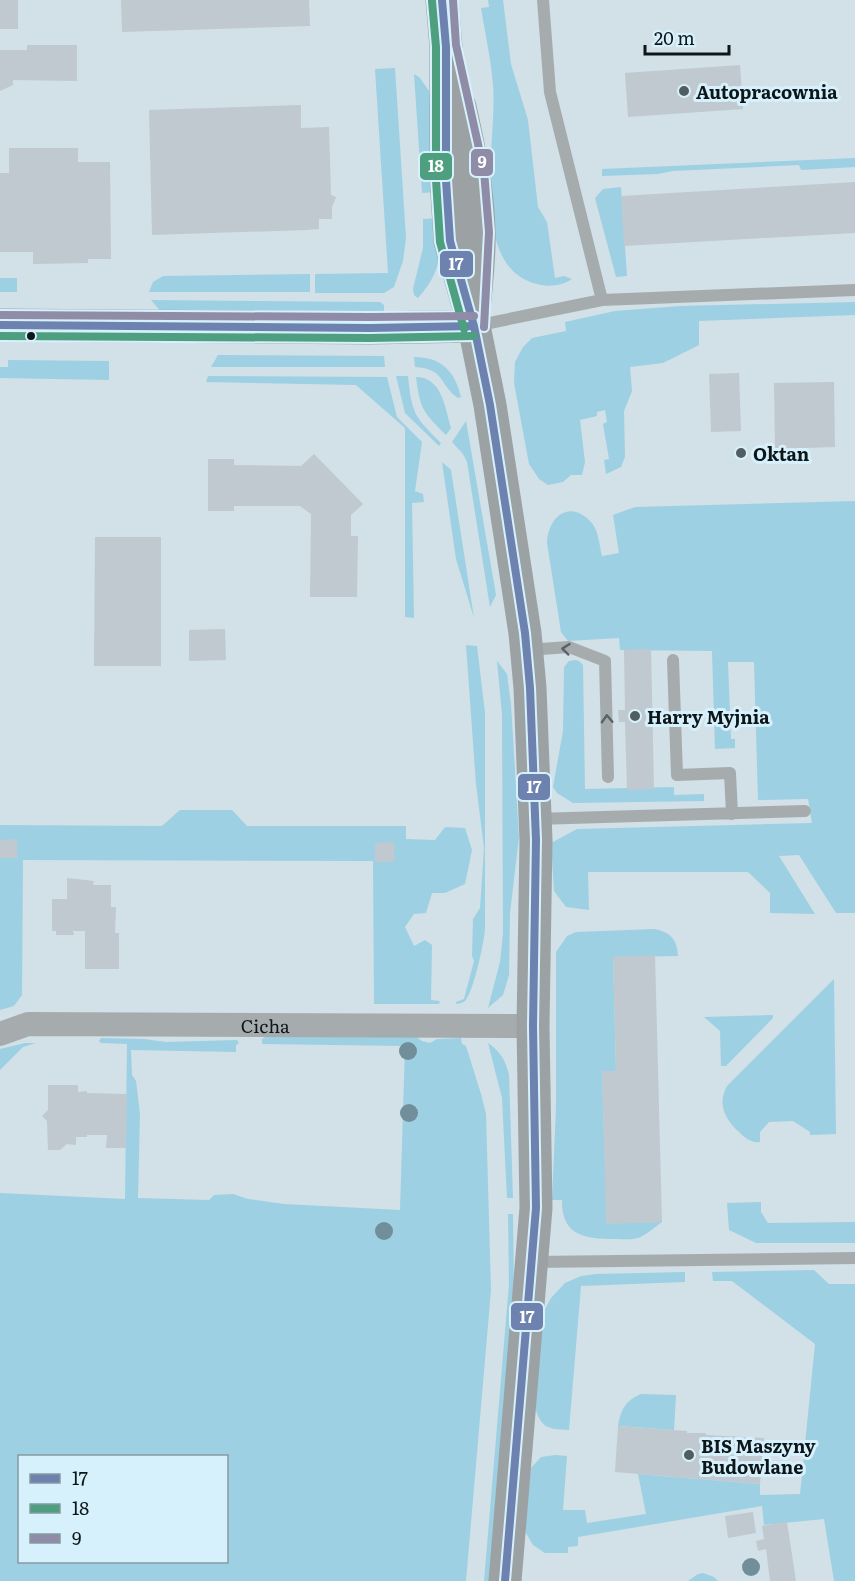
<svg xmlns="http://www.w3.org/2000/svg" width="855" height="1581" viewBox="0 0 855 1581" font-family="Literata,serif">
<style>
.green{fill:#9dd0e3;fill-rule:evenodd}
.building{fill:#bfc9cf}
.lines{fill:none;stroke-linecap:round;stroke-linejoin:round}
.lane{stroke:#a6acad;stroke-width:12}
.street{stroke:#a6acad;stroke-width:24}
.secondary{stroke:#9ca2a3;stroke-width:33}
.bus-1-casing{stroke:#d7f1fc;stroke-width:12}
.bus-2-casing{stroke:#d7f1fc;stroke-width:12}
.bus-3-casing{stroke:#d7f1fc;stroke-width:12}
.bus-1{stroke:#6d82af;stroke-width:8}
.bus-2{stroke:#4d9f7f;stroke-width:8}
.bus-3{stroke:#8f8ca7;stroke-width:8}
.tree{fill:#708f9b}
.oneway{stroke:#5a6264}
.poi-dot{fill:#525d62;stroke:#d7f1fc;stroke-width:2}
.bus-dot{fill:#0d171a;stroke:#d7f1fc;stroke-width:2}
.labels{text-anchor:middle;dominant-baseline:central;stroke-width:6;stroke-linejoin:round;paint-order:stroke}
.poi-label{font-size:18px;font-weight:bold;fill:#0d171a;stroke:#d7f1fc;text-anchor:start}
.street-label{font-size:18px;fill:#0d171a;stroke:#d7f1fc}
.line-badge{stroke:#d7f1fc;stroke-width:2}
.badge-label{font-size:16px;text-anchor:middle;font-weight:bold;fill:#fff}
</style>
<rect width="100%" height="100%" fill="#d2e0e7"/>
<!-- green -->
<path class="green" d="M488 0H503L511 64 528 120 538 207 547 222 555 278 564 276 572 279C560 287 546 287 533 283 467 262 498 137 493 85 491 59 485 33 481 8L489 7Z
M395 68 406 238 403 261 394 287 384 293H315V274L388 273 375 69Z
M414 74 420 78 429 91 437 192 422 193Z
M855 158V167L801 170 799 165 673 171 658 174 602 176V169Z
M621 187 627 276 616 277 595 198 603 189Z
M439 218C441 252 443 270 418 298L414 295 413 289 423 248V219Z
M310 274V292H149L153 282 163 276Z
M0 278H17V292H0Z
M151 300 380 302 384 305V313H162Z
M855 302V315L699 321V345L663 363 630 367 632 391 624 411 625 457 621 467 606 474 604 460 609 459 603 424 607 422 605 410 597 412V416L580 420 585 462 582 475H571L563 482 548 485 539 479 529 464 514 383 515 362 523 347 532 338 566 331 565 322 615 311 680 306Z
M218 355 384 356 385 367H211Z
M414 357C441 357 455 371 461 397L458 398C438 384 446 369 415 367Z
M8 360 109 361V380L0 378V367H8Z
M208 376 387 377 397 417 422 442 415 491 423 494 424 502 412 503 414 618 405 617V428L356 385 206 382Z
M396 376H408C412 414 414 416 441 443L439 446 405 413Z
M416 377C442 377 445 408 451 428L446 435C423 412 420 409 416 377Z
M466 421 496 595 490 607 467 462 463 454 452 442Z
M442 462 451 470 474 618 456 559Z
M855 501V913H836L799 855 779 856 815 914 770 913V893L748 872H588L589 910 566 907 554 891 551 843 577 829 812 823 808 799 758 800 754 662H728L731 739H735V748L715 749 712 651 620 650 619 638 568 641 561 632 547 543C548 518 568 499 590 521 599 530 599 544 602 556L619 553 613 515 635 507Z
M466 645 477 646 485 713V927C485 940 473 993 465 1001 462 1003 460 1003 456 1004V1002L464 999 474 961 472 956 473 919 480 908 484 848 476 784Z
M575 660 579 661 583 665 585 789 674 787V795L704 794V801L573 803 557 793 553 787 563 731 564 667 569 661Z
M497 661 507 674 511 704 519 837 510 913 509 975 503 995 488 1008 500 962 503 933 502 715Z
M180 810H232L247 826H406V839L435 840 445 827 465 828 472 850 465 884 445 893H432L426 913 414 914 405 927 414 946 425 940 432 945 431 1000 440 1001 439 1004H374L373 861 23 860 22 995 14 1006 0 1010V825L162 826Z
M655 929C671 933 677 939 678 956L613 957 616 1071 602 1072 607 1223 662 1222C655 1227 646 1235 638 1238 632 1240 621 1239 614 1239 586 1239 561 1236 562 1200H552L556 1107V952L567 936 576 932Z
M834 979 836 1134 810 1135V1132L793 1121 769 1122 760 1132V1142C751 1143 745 1138 739 1132 725 1119 717 1104 727 1086Z
M773 1015V1018L726 1066H721L720 1031 704 1017Z
M268 1035 415 1036 422 1041 430 1043 437 1039 461 1038 462 1044 466 1046 481 1094 486 1114 491 1290 466 1581H0V1193L125 1199 127 1044 101 1043 99 1041 101 1038 144 1039 166 1042 237 1040 239 1043 236 1045V1052L131 1050 132 1075 136 1081 140 1114 138 1198 209 1200 214 1195 233 1194 248 1199 284 1204 400 1210 405 1046 262 1044V1039ZM20 1456H226V1562H20Z
M25 1043H36L23 1047 0 1070V1049Z
M488 1043C500 1051 506 1061 509 1075L513 1198H507L502 1098Z
M761 1202V1212L768 1223 855 1222V1243H756L729 1230 727 1203Z
M508 1214H513L514 1291 489 1581H484L509 1284Z
M814 1270 829 1284H855V1581H834L824 1519 764 1525 762 1506 578 1537V1546L568 1547V1553H545L533 1545 526 1533 524 1523 531 1468 541 1457 555 1455 567 1456 563 1510H585L587 1523 646 1514 638 1474 760 1484V1495L800 1494 815 1344 732 1281H713L712 1272Z
M685 1272V1282L581 1286 569 1430C549 1429 541 1429 535 1407L543 1313 551 1298 565 1283 581 1276 596 1274Z
M641 1394 676 1395 674 1430 618 1426C621 1409 626 1400 641 1394Z
M703 1573 714 1577 718 1581H688L698 1574Z"/>
<!-- building -->
<path class="building" d="M0 0H18V29H0Z
M121 0H309L310 26 122 32Z
M27 45H77V81L13 80V85L0 91V50H27Z
M740 65 743 109 628 117 625 73Z
M301 105V128L329 127 331 195 336 197 332 207V219H319V229L306 230 152 235 149 110Z
M9 148H78V162H110L111 259H88V263L33 264V252H0V173H9Z
M855 182V233L624 246 621 196Z
M739 373 741 431 711 432 709 374Z
M834 382 835 447 775 449 774 383Z
M314 454 363 504 351 515V536H358L357 597H310L311 514 300 506H234V511H208V459H234V465L301 466Z
M95 537H161V666H94Z
M225 629 226 660 189 661V630Z
M651 649 654 789 627 790 625 722H619L618 710H625L624 650Z
M17 839V858H0V840Z
M394 842V862H375V843Z
M67 878 94 881 93 885H111V907H116L115 933H119V969H85V931H73L74 935H56V931H52V899H67Z
M655 955 662 1222 606 1224 602 1071H616L613 957Z
M48 1085H78V1092L87 1091V1093L127 1094 126 1148H106L107 1135H87V1137H76V1145L67 1144 60 1150H48L47 1121 42 1116 48 1110Z
M618 1426 687 1431V1433H706V1435L764 1438 760 1484 615 1472Z
M753 1512 756 1533 728 1538 725 1516Z
M787 1522 796 1581H770L766 1549 758 1551 756 1541 764 1539 762 1526Z"/>
<g class="lines">
<!-- lane -->
<path class="lane" d="M543 0 550 92 602 300
M475 326 602 300 855 290
M527 650 569 647 605 661 608 777
M673 660 677 775 730 773 732 814
M536 819 805 811
M533 1262 855 1258"/>
<!-- street -->
<path class="street" id="s1" d="M0 1034 28 1024 533 1026"/>
<!-- secondary -->
<path class="secondary" d="M442 0 446 47V180L450 241 474 326 490 405 525 633 530 688 536 840 533 1026 536 1208 505 1581
M460 107C469 148 478 188 479 230 480 253 477 277 475 300
M0 325 370 328 474 326"/>
<!-- bus-1 casing -->
<g class="bus-1-casing">
<path id="bus-1" d="M442 0 446 47V180L450 241 474 326 490 405 525 633 530 688 536 840 533 1026 536 1208 505 1581
M0 325 370 328 474 326"/>
</g>
<!-- bus-2 casing -->
<g class="bus-2-casing">
<path id="bus-2" d="M432 1 436 47V180L440 242 464 329
M0 336 370 338 474 336"/>
</g>
<!-- bus-3 casing -->
<g class="bus-3-casing">
<path id="bus-3" d="M453 0 456 45 484 171 489 232 484 327
M0 315 370 317 474 316"/>
</g>
<!-- bus-1 -->
<use href="#bus-1" class="bus-1"/>
<!-- bus-2 -->
<use href="#bus-2" class="bus-2"/>
<!-- bus-3 -->
<use href="#bus-3" class="bus-3"/>
</g>
<!-- trees -->
<g class="tree">
<circle cx="408" cy="1051" r="9"/>
<circle cx="409" cy="1113" r="9"/>
<circle cx="384" cy="1231" r="9"/>
<circle cx="751" cy="1567" r="9"/>
</g>
<!-- one-way arrows -->
<defs><path id="oneway-chevron" d="M-2-3.5L2.5 0L-2 3.5" fill="none" stroke-width="1.6" stroke-linecap="round" stroke-linejoin="round" transform="scale(1.5)"/></defs>
<g class="oneway">
<use href="#oneway-chevron" transform="translate(566 649) rotate(-174)"/>
<use href="#oneway-chevron" transform="translate(607 719) rotate(-92)"/>
</g>
<!-- markers -->
<g class="poi-dot">
<circle cx="684" cy="91" r="6"/>
<circle cx="741" cy="453" r="6"/>
<circle cx="635" cy="716" r="6"/>
<circle cx="689" cy="1455" r="6"/>
</g>
<circle class="bus-dot" cx="31" cy="336" r="5"/>
<g class="labels">
<!-- poi labels -->
<g class="poi-label">
<text x="696" y="91">Autopracownia</text>
<text x="753" y="453">Oktan</text>
<text x="647" y="716">Harry Myjnia</text>
<text x="701" y="1445">BIS Maszyny<tspan x="701" dy="21">Budowlane</tspan></text>
</g>
<!-- street labels -->
<g class="street-label">
<text stroke="none"><textPath href="#s1" startOffset="267">Cicha</textPath></text>
</g>
</g>
<g class="line-badge">
<rect x="470" y="148" width="24" height="29" rx="6" fill="#8f8ca7"/>
<rect x="419" y="152" width="34" height="29" rx="6" fill="#4d9f7f"/>
<rect x="439" y="250" width="35" height="28" rx="6" fill="#6d82af"/>
<rect x="517" y="773" width="34" height="28" rx="6" fill="#6d82af"/>
<rect x="510" y="1302" width="34" height="29" rx="6" fill="#6d82af"/>
</g>
<g class="badge-label">
<text x="482" y="168">9</text>
<text x="436" y="172">18</text>
<text x="456" y="270">17</text>
<text x="534" y="793">17</text>
<text x="527" y="1323">17</text>
</g>
<!-- legend -->
<rect x="18" y="1455" width="210" height="108" fill="#d7f1fc" stroke="#869aa2" stroke-width="1.5"/>
<rect x="30" y="1474" width="30" height="9" fill="#6d82af" stroke="#869aa2" stroke-width="1.5"/>
<text x="72" y="1485" font-size="18" fill="#0d171a">17</text>
<rect x="30" y="1504" width="30" height="9" fill="#4d9f7f" stroke="#869aa2" stroke-width="1.5"/>
<text x="72" y="1515" font-size="18" fill="#0d171a">18</text>
<rect x="30" y="1534" width="30" height="9" fill="#8f8ca7" stroke="#869aa2" stroke-width="1.5"/>
<text x="72" y="1545" font-size="18" fill="#0d171a">9</text>
<!-- scale -->
<path d="M645 45v9h84v-9" fill="none" stroke="#0d171a" stroke-width="3"/>
<text x="654" y="45" font-size="18" fill="#0d171a" stroke="#d7f1fc" stroke-width="4.5" paint-order="stroke">20 m</text>
</svg>
